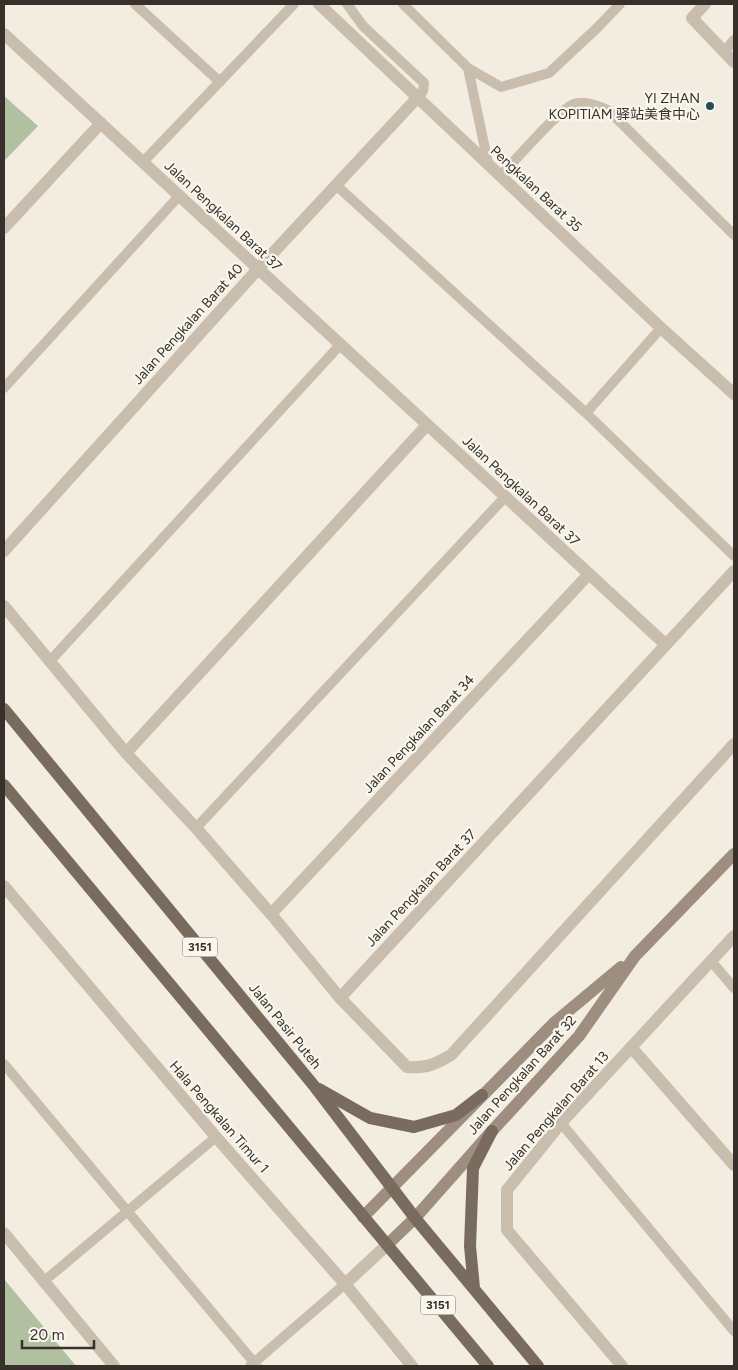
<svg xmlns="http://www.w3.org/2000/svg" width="738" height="1370" viewBox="0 0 738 1370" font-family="Figtree,'Noto Sans SC',sans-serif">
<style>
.green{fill:#b2c0a2}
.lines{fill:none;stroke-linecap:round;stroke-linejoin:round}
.lane{stroke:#c9bead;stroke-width:10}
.street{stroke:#c9bead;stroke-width:12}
.secondary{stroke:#9d8e7f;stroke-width:12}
.primary{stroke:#796b5e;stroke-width:12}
.poi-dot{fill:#244d57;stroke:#f9f6ed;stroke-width:2}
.labels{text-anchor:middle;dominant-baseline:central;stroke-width:4.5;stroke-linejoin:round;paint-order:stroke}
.shield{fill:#f9f6ed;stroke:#726c65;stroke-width:1}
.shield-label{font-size:12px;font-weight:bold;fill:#38312b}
.poi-label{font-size:14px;fill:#38312b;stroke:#f9f6ed;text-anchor:end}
.street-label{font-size:14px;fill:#38312b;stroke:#f9f6ed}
</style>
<rect width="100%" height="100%" fill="#f2ece1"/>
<!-- green -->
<path class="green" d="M4 96 38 126 4 161Z
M4 1279 76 1366H4Z"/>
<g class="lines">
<!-- lane -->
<path class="lane" d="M135 4 220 82
M347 4 363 26 424 83 423 91 418 97
M403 4 468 68 501 87 549 73 597 28 620 4
M724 52 734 40
M468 68 488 163
M143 162 294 4
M501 175C515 161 559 109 574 104 584 100 599 106 608 110L734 235
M336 185 586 413 734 556
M4 388 179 196
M586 413 661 328
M50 661 340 345
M196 828 505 497
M711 961 734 988
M4 1064 257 1366
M561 1123 734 1331
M43 1282 216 1137
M250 1366 345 1284"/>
<!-- street -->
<path class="street" d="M319 4 661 328 734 394
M705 4 692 18 734 62
M4 34 665 644
M4 228 101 123
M4 551 258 269 418 97
M4 606 126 753 196 828 271 914 340 998 407 1067C427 1068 434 1065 451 1055L734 744
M126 753 427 425
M4 886 216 1137 345 1284 412 1366
M271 914 589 574
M340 998 734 571
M631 1047 734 1165
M4 1233 114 1366
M345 1284 387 1245
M622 1366 507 1230V1190L561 1123 734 936"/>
<!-- secondary -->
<path class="secondary" d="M363 1217 555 1022 621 967
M387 1245 415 1218 492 1131 579 1036 635 956 734 854"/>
<!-- primary -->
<path class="primary" d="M4 709 315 1087 415 1218 538 1366
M4 785 488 1366
M319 1089 370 1118 414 1127 456 1115 482 1095
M474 1288 470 1246 473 1168 492 1131"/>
</g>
<!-- markers -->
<circle class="poi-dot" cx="710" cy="106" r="5"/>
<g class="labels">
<!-- shield labels -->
<g class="shield">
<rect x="182.5" y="937.5" width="35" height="19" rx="4"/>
<rect x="420.5" y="1295.5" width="35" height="19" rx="4"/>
</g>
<g class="shield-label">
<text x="200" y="947">3151</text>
<text x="438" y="1305">3151</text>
</g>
<!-- poi labels -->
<g class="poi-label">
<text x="700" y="98">YI ZHAN<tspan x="700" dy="16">KOPITIAM 驿站美食中心</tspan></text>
</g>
<!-- street labels -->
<g class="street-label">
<text transform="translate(536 189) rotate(43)">Pengkalan Barat 35</text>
<text transform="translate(223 216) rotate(43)">Jalan Pengkalan Barat 37</text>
<text transform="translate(188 324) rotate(-48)">Jalan Pengkalan Barat 40</text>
<text transform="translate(521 491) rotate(43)">Jalan Pengkalan Barat 37</text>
<text transform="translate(419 734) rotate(-47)">Jalan Pengkalan Barat 34</text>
<text transform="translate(421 888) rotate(-47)">Jalan Pengkalan Barat 37</text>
<text transform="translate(285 1026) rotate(51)">Jalan Pasir Puteh</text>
<text transform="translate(522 1075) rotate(-48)">Jalan Pengkalan Barat 32</text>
<text transform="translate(556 1111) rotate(-49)">Jalan Pengkalan Barat 13</text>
<text transform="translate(219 1117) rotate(49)">Hala Pengkalan Timur 1</text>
</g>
</g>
<!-- border -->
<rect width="738" height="1370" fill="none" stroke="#38312b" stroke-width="10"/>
<!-- scale -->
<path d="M22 1340v8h72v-8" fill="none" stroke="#38312b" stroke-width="2.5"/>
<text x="30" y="1340" font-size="15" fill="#38312b" stroke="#f9f6ed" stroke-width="4" paint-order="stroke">20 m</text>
</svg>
